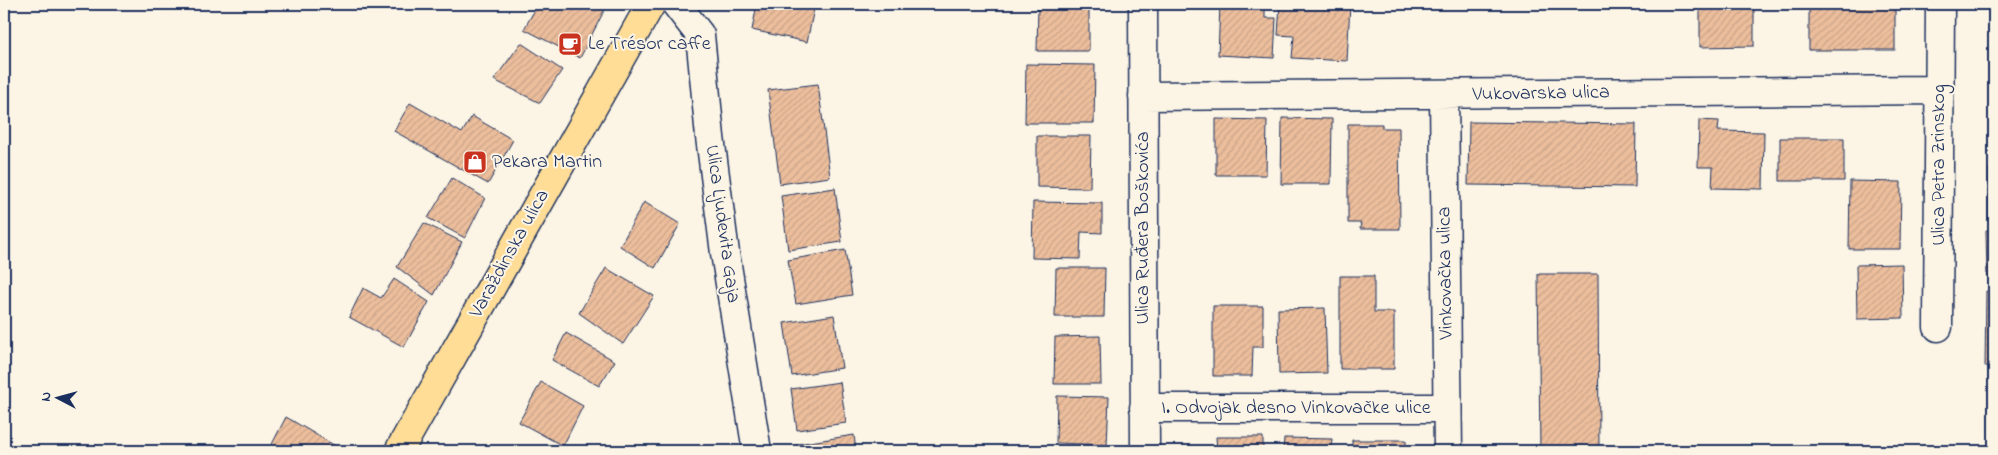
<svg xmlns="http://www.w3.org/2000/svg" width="1998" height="455" viewBox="0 0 1998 455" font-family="'Indie Flower',sans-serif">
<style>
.building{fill:url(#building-hatch);stroke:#1b2f5e}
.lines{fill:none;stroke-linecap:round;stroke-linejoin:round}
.street-casing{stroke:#1b2f5e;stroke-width:31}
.primary-casing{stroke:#1b2f5e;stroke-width:31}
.street{stroke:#fcf5e5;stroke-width:28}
.primary{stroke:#ffdd96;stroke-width:28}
.labels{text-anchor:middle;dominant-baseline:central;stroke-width:4;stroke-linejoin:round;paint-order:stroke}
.poi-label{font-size:20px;fill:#1b2f5e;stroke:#fcf5e5;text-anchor:start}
.street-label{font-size:20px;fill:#1b2f5e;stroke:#fcf5e5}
</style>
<defs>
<pattern id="building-hatch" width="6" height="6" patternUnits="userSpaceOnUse" patternTransform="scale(1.25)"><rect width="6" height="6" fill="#ecbe9c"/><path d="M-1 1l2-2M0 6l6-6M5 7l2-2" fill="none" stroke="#caa489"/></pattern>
</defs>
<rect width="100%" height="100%" fill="#fcf5e5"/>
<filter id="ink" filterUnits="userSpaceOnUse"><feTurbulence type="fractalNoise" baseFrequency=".02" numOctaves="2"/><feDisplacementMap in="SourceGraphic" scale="10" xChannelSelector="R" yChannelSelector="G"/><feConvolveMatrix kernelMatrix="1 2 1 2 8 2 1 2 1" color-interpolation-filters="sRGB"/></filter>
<g filter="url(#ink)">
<!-- building -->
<path class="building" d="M538 4H600L606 7 580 58 524 29Z
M757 4H815L807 42 752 30Z
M1038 4H1089V51H1037Z
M1220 4H1265V18H1276L1274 58 1218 55Z
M1280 4H1350L1347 61 1292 58 1294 36 1278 35Z
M1550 4H1608L1550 5Z
M1700 4H1754V46L1700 47Z
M1809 4H1895V50H1809Z
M521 43 562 70 540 103 494 80Z
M1026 64 1095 65 1094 123H1025Z
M818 84 830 177 780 184 768 90Z
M1992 88H1994V136Z
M410 103 462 133 472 116 513 140 488 184 394 131Z
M1282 118 1332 119 1331 184H1281Z
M1216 119 1267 120 1266 175H1216Z
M1699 120 1719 121 1718 131 1764 132 1763 189 1712 188 1713 167H1698Z
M1469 122 1636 124 1635 187 1468 185Z
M1348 124H1382V128H1399L1400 229H1360L1361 223H1348Z
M1037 136H1091L1090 188 1037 187Z
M1780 138H1844V181H1780Z
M1989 169H1994V219H1989Z
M452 178 485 198 465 238 428 218Z
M1850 181 1901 182 1900 249H1849Z
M835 188 842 242 788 250 781 196Z
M644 202 680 224 655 268 620 246Z
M1033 202 1102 203V233L1081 232 1080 259 1032 258Z
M424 223 462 242 434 295 397 267Z
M1986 230H1994V277H1987Z
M845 250 852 295 796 304 788 260Z
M1902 264 1903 318 1857 319 1856 265Z
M606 268 654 296 623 344 579 313Z
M1056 268H1105L1104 317H1055Z
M1538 274H1598L1599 451H1540Z
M1340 276H1374V312H1394V369H1340Z
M394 279 429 302 404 347 349 317 363 288 381 298Z
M1986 291H1994V366H1985Z
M1213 306H1263V347H1253L1252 376H1213Z
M1325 308 1327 373 1279 374 1278 309Z
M834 315 842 368 792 376 784 323Z
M566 333 615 361 599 386 552 360Z
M1100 336 1101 384H1054L1055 337Z
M541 382 583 406 563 446 519 422Z
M840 382 846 423 797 430 791 389Z
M1057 396 1109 397 1107 445 1056 443Z
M286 417 344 451H275L270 448Z
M854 435 856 451H799L797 444Z
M1216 437H1263V451H1217Z
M1284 438 1332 439 1331 451H1283Z
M1352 440H1406V451H1352Z"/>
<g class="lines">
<!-- street casing -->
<g class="street-casing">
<path id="street" d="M676 4 700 35 710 137 725 253 757 451
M1143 4 1145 451
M1444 95 1448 451
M1143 96 1939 90
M1938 327 1940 4
M1144 408H1447"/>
</g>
<!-- primary casing -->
<g class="primary-casing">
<path id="primary" d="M399 451 651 4"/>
</g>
<!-- street -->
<use href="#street" class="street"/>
<!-- primary -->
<use href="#primary" class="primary"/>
</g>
</g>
<!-- icons -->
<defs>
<g id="cafe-square" transform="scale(1.25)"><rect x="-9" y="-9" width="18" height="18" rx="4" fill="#c8321e" stroke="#fcf5e5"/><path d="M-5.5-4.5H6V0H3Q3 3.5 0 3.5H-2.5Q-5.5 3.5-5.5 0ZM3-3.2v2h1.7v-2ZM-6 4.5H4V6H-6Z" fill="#fff"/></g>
<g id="shop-square" transform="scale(1.25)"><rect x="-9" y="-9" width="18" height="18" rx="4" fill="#c8321e" stroke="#fcf5e5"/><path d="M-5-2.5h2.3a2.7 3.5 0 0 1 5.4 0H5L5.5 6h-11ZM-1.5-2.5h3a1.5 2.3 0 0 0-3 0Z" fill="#fff"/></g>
</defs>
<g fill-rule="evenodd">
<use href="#cafe-square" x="570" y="44"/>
<use href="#shop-square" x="475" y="162"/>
</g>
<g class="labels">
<!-- poi labels -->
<g class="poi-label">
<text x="588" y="44">Le Trésor caffe</text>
<text x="492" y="162">Pekara Martin</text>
</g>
<!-- street labels -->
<g class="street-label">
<text transform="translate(1541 94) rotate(-1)">Vukovarska ulica</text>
<text transform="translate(1939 165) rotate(-90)">Ulica Petra Zrinskog</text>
<text transform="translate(722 224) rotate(82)">Ulica Ljudevita Gaja</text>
<text transform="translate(1143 228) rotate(-90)">Ulica Ruđera Boškovića</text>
<text transform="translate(510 254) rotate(-61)">Varaždinska ulica</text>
<text transform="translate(1446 273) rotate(-91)">Vinkovačka ulica</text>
<text x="1296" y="408">I. Odvojak desno Vinkovačke ulice</text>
</g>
</g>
<!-- margin -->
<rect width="1998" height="455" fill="none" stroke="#fcf5e5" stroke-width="20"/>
<rect x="10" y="10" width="1978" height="435" fill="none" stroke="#1b2f5e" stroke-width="2" filter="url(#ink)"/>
<!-- north arrow -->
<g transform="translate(58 398) rotate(276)" stroke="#fcf5e5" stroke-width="4" paint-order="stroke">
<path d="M0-4L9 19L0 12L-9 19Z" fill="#1b2f5e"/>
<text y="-8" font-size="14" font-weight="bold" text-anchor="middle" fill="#1b2f5e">N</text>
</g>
</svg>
